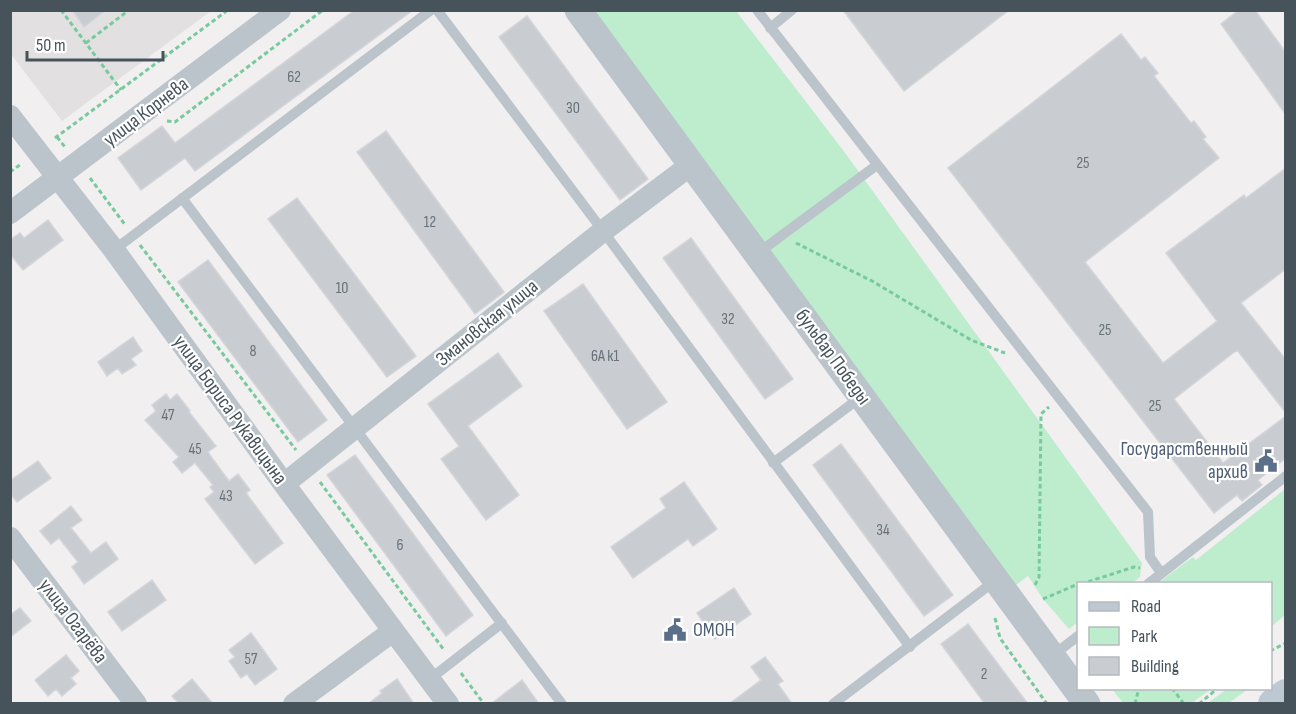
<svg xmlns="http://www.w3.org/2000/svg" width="1296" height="714" viewBox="0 0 1296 714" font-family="'Sofia Sans Condensed',sans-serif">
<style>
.education{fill:#e2e0e0}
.green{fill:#beedce}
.building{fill:#c9ccd1;stroke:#d3d5da;stroke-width:1.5}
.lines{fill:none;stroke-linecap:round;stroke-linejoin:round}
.path{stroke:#78ca9e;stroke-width:3;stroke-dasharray:4.5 3;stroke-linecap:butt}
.service{stroke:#bbc4cb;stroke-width:10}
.minor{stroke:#bbc4cb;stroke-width:22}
.tertiary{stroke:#bbc4cb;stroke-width:27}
.secondary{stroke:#bdc8d2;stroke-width:32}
.labels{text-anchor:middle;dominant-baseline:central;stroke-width:4.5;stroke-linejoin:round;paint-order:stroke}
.number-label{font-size:16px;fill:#687178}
.street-label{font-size:20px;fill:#47535b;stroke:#fff}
.service-label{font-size:20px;fill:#4e5e75;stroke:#fff;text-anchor:end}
</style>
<rect width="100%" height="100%" fill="#f1efef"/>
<!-- education -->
<path class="education" d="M11 11H211L62 121 11 54Z"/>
<!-- green -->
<path class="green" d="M592 11H736L843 150 1142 563 1140 577 1132 583 1078 584V622L1069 629 1043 599 1028 576 1012 588Z
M1285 489V615L1271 627 1270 584 1158 583 1193 557 1196 560Z
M1112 689H1211L1192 703H1123Z
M1227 689H1248L1229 703H1208Z"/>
<!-- building -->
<path class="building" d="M72 10H106L84 27Z
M355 10H413L195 171 185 158 141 190 118 158 162 126 175 143Z
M843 10H1009L904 91Z
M1239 10H1255L1286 53V115L1221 24Z
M527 16 648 179 620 200 499 37Z
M1121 34 1141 60 1145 57 1158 73 1154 76 1191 123 1194 121 1206 137 1203 139 1219 158 1085 262 1163 363 1217 321 1166 253 1244 195 1246 198 1286 168V269L1241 303 1286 360V413L1237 350 1174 399 1223 463 1286 416V458L1258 480 1262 485 1242 501 1237 495 1214 513 948 168Z
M386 131 504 292 475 314 357 152Z
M297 198 416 356 387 377 268 219Z
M48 220 63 240 23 270 10 254V240L20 233 24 238Z
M691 238 793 379 765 399 663 258Z
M208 260 327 420 298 442 178 282Z
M583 284 667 402 627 429 544 311Z
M133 337 142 351 131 359 136 365 122 374 118 368 107 376 98 362Z
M498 353 522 386 468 426 519 495 486 520 441 459 459 446 428 404Z
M166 394 170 400 177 394 190 411 189 412 216 446 208 452 212 458 229 481 238 474 250 490 246 493 283 543 255 564 205 499 214 492 210 487 213 485 195 463 182 473 173 462 179 457 145 420 156 411 152 405Z
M841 444 953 595 924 616 813 465Z
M355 455 473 615 446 636 327 475Z
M38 461 51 478 17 502 10 493V481Z
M684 482 717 529 693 546 688 539 633 578 611 547 666 508 660 499Z
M71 506 82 520 71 528 91 553 106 542 118 559 84 584 72 567 78 562 59 538 51 544 40 531Z
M152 580 166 600 122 631 108 612Z
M734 588 751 614 715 639 697 613Z
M20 608 31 621 10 637V615Z
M968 624 1028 704H985L941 644Z
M251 633 277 669 255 685 247 674 241 678 229 661 235 657 229 650Z
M66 655 79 671 71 678 76 684 62 696 56 689 48 696 35 680Z
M765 657 783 681 778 684 792 704H729L761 680 751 667Z
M192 679 213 704H179L172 696Z
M397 679 414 704H368L382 693 380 691Z
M522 680 539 704H491Z"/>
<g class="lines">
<!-- path -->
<path class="path" d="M61 10 121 90
M86 43 129 10
M167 121 175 122 323 10
M57 137 65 147
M55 138 228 10
M10 172 21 164
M90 178 126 226
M796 243 872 281 971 340 1005 353
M140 245 296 450
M320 482 444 650
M1081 584 1134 567 1140 568
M1035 585 1039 577 1041 414 1049 407
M1043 599 1078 584
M995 618 1000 638 1047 704
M1270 651 1286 643
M461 673 484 704
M1172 688 1184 704
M1135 704 1139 688
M1199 704 1218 688"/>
<!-- service -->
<path class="service" d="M437 10 603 231 910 647
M757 10 1148 512 1150 557 1161 573
M770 28 792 10
M182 198 562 704
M114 250 431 10
M758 253 877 165
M773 463 861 397
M1148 584 1286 476
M1052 656 1078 636
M430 679 502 623
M833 704 996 580"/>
<!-- minor -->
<path class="minor" d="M10 116 114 250 284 484 448 704
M10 213 280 10
M284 484 603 231 692 164
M10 538 136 704
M294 704 393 631"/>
<!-- tertiary -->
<path class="tertiary" d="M578 10 1087 704"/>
<!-- secondary -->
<path class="secondary" d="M1274 704 1286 695"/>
</g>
<!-- icons -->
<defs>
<g id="civic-bare" transform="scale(1.8)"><path d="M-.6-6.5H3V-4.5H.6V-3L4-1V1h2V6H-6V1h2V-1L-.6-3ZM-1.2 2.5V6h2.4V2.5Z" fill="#5c6f8a" stroke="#fff" stroke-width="2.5" paint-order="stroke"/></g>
</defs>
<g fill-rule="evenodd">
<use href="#civic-bare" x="1266" y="461"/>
<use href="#civic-bare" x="675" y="630"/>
</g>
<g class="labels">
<!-- number labels -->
<g class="number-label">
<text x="294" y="77">62</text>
<text x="573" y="108">30</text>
<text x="1083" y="163">25</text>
<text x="430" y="222">12</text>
<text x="342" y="288">10</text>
<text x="728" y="319">32</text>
<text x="1105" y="330">25</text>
<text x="253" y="351">8</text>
<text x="605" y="356">6А к1</text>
<text x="1155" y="406">25</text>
<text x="168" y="415">47</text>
<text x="195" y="449">45</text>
<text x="226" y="496">43</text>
<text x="883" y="530">34</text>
<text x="400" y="545">6</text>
<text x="251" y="659">57</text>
<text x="984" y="674">2</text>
</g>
<!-- street labels -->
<g class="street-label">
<text transform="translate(146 112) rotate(-37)">улица Корнева</text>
<text transform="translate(487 323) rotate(-39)">Змановская улица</text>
<text transform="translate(833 357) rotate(54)">бульвар Победы</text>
<text transform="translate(230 410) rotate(54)">улица Бориса Рукавицына</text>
<text transform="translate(73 621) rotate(53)">улица Огарёва</text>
</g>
<!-- service labels -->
<g class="service-label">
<text x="1248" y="449">Государственный<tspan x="1248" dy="23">архив</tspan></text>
<text x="693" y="630" text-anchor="start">ОМОН</text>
</g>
</g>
<!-- border -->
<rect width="1296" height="714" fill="none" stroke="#47535b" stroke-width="24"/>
<!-- legend -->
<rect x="1077" y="582" width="195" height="108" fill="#ffffff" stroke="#b5babd" stroke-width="1.5"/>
<rect x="1089" y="602" width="30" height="9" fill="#bdc8d2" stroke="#b5babd" stroke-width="1.5"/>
<text x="1131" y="612" font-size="18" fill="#47535b">Road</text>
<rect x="1089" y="627" width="30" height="18" fill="#beedce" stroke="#b5babd" stroke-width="1.5"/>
<text x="1131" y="642" font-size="18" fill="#47535b">Park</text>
<rect x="1089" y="657" width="30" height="18" fill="#c9ccd1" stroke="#b5babd" stroke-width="1.5"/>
<text x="1131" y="672" font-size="18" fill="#47535b">Building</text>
<!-- scale -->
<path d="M27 51v9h136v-9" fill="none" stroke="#47535b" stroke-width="3"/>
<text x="36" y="51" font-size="18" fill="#47535b" stroke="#ffffff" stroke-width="4.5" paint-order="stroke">50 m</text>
</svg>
